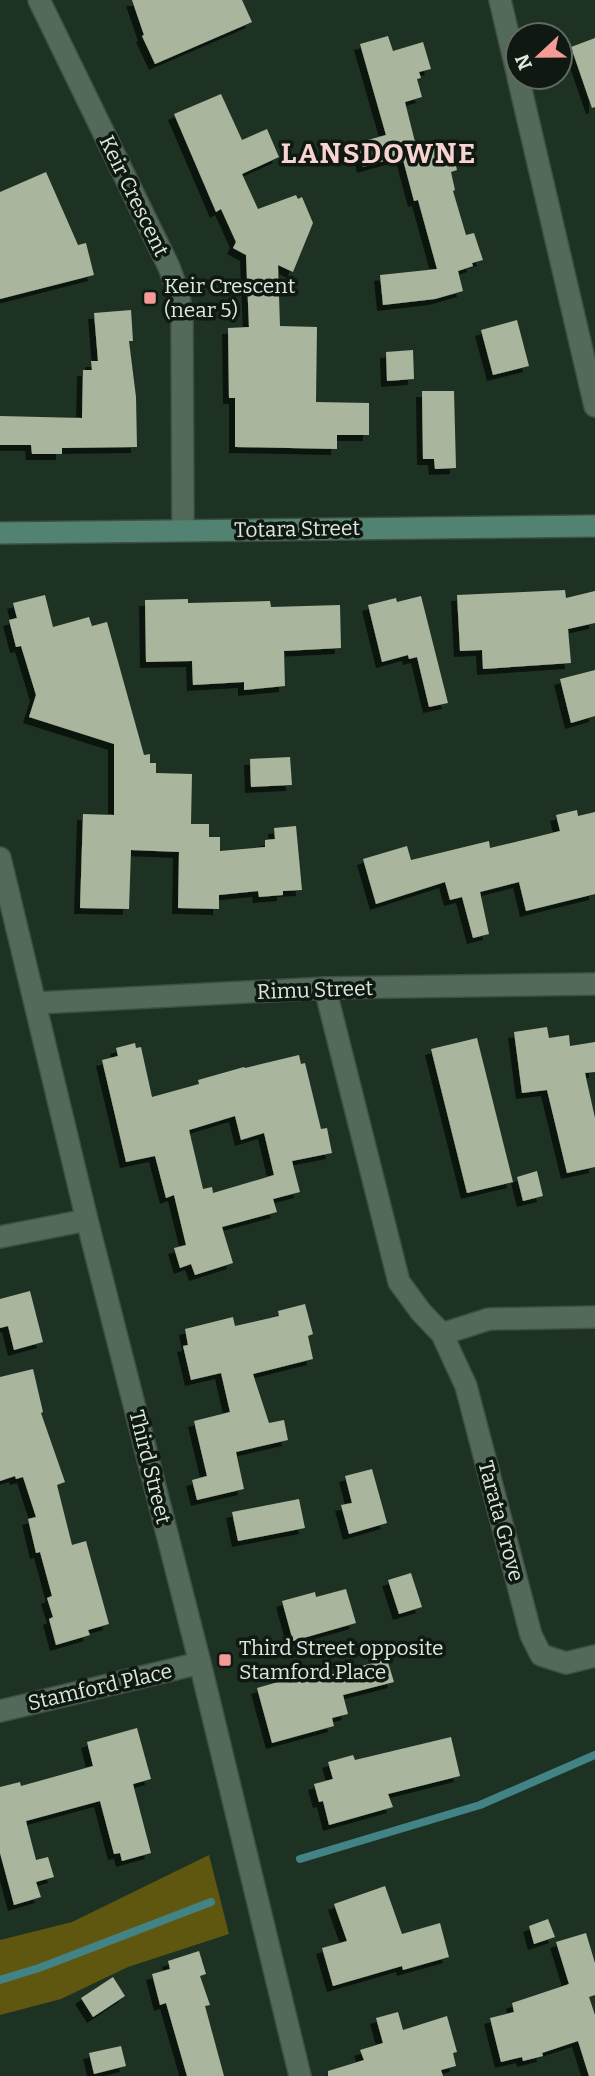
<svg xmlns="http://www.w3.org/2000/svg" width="595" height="2076" viewBox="0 0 595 2076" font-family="Bitter,serif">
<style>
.green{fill:#5f5610}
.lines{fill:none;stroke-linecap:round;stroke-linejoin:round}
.stream{stroke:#428386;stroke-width:8}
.building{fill:#a9b59c;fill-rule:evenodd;filter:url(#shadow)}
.street-casing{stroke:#3d5043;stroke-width:24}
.secondary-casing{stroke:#3d5043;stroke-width:24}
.street{stroke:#536959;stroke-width:21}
.secondary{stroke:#528372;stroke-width:21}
.poi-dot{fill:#f59b97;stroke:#0f1811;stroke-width:2.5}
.labels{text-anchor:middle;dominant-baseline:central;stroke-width:7;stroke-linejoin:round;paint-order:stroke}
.street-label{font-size:21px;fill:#dbe8de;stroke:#0f1811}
.poi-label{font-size:21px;fill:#dbe8de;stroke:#0f1811;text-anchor:start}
.district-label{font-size:28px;font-weight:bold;letter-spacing:2px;fill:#f7d4d1;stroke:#0f1811}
</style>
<defs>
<filter id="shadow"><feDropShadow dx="-6" dy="6" stdDeviation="0" flood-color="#0009"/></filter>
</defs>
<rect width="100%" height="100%" fill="#1e3224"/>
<!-- green -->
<path class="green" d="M209 1855 229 1934 128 1967 61 1999 0 2015V1940L72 1922Z"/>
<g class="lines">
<!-- stream -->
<path class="stream" d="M300 1859 480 1805 595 1755
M0 1980 39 1968 211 1902"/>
</g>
<!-- building -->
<path class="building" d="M132 0H242L252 22 155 64 142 36 144 35Z
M388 36 393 51 423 42 431 69 419 72 421 78 417 79 422 97 405 102 417 150 450 141 457 170 451 172 455 190 453 191 466 235 474 233 483 260 472 263 473 266 458 271 463 291 435 299 383 305 380 275 437 269 418 200 414 201 402 156 363 167 357 143 386 135 360 44Z
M595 38V107L592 108 571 47Z
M221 94 242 140 267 129 279 157 242 174 258 209 296 195 298 199 302 197 313 223 293 272 278 265 280 326 317 327 316 402 369 403V435H337V449L235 447V398H229L228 328 249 327 246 255 233 248 236 242 221 209 216 212 174 114Z
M46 172 78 245 86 243 94 275 0 299V192Z
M131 310 133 341H129L136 397 137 447 62 448V454H32L31 445H0V416L82 418 83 370H92L91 361H98L94 313Z
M517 320 529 366 493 375 481 330Z
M413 350 414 379 387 381 386 352Z
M422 391H454L456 468 435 469 434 459H423Z
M565 590 566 598 595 591V623L568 629 571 663 483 669 482 650 460 651 457 595Z
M45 595 53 627 89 617 92 626 107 622 144 755 150 754V763H156V773L192 774 191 824H209V837H220V851L265 847V840L275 839 274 828 296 826 302 890 283 891V895L259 897 258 891 219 895V909L178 908 179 852 131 850 129 909 80 908 83 814 114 815V744L29 717 36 695 21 646 16 647 9 620 17 618 13 603Z
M421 596 448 703 429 707 417 657 409 659 408 655 382 662 368 605 396 598 397 602Z
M188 599V603L270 601 271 607 340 605 341 648 284 651 285 686 244 690V682L193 685 192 661 146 662 145 600Z
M595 670V716L571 723 560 679Z
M290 757 292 785 251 787 250 759Z
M577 810 578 816 595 812V894L526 911 519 882 480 892 489 934 473 938 462 897 450 900 445 882 376 904 363 859 407 846 411 860 489 841 490 848 560 831 556 815Z
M547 1027 549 1038 569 1035 570 1046 595 1042V1072L585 1073 595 1118V1167L567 1173 547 1090 522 1093 514 1032Z
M477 1038 513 1182 467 1193 431 1049Z
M135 1043 136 1048 141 1047 152 1097 199 1084 198 1080 244 1067 245 1068 299 1055 301 1064 305 1063 321 1129 327 1128 332 1153 292 1161 300 1192 273 1199 277 1212 222 1227 233 1263 195 1275 191 1264 180 1268 174 1248 186 1245 174 1195 166 1198 155 1156 126 1162 102 1060 118 1056 116 1048ZM235 1116 241 1140 264 1133 274 1175 213 1193 212 1187 203 1189 189 1130Z
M537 1171 543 1196 523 1201 517 1177Z
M30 1291 43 1342 14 1350 8 1326 0 1328V1299Z
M305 1304 313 1334 308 1336 313 1359 253 1374 269 1423 284 1420 288 1440 236 1452 244 1489 197 1500 192 1480 207 1476 194 1421 230 1412 221 1373 191 1380 183 1346 188 1345 185 1329 233 1317 235 1326 279 1316 278 1311Z
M33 1369 43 1412 41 1413 65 1482 57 1485 72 1545 86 1541 109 1624 88 1630 90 1635 56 1645 49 1619 53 1617 47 1598 52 1596 40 1552 36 1553 28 1519 36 1517 23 1477 16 1479 15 1476 0 1481V1377Z
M372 1469 387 1523 349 1534 341 1505 352 1503 345 1476Z
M299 1499 305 1528 238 1541 232 1512Z
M411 1573 422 1607 399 1614 388 1580Z
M346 1589 356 1623 293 1641 282 1601 315 1592 316 1597Z
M387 1659 394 1682 343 1695 348 1714 332 1718 334 1726 272 1743 257 1688 299 1676 301 1683Z
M137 1728 151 1779 133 1784 151 1853 122 1861 120 1853 114 1854 100 1801 26 1821 36 1860 48 1857 54 1877 36 1882 41 1897 14 1905 0 1853V1787L20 1782 21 1786 93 1766 87 1742Z
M451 1737 460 1776 388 1794 393 1807 329 1825 323 1801 319 1802 314 1784 333 1779 328 1762 353 1755 355 1760Z
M385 1886 402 1934 440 1923 449 1957 403 1970 402 1966 333 1986 322 1948 347 1941 334 1904Z
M548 1919 555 1937 534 1944 529 1926Z
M586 1933 595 1963V1995L589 1997 595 2015V2076H589L578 2041 542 2053 543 2056 523 2061 522 2057 501 2062 490 2018 514 2012 512 2003 569 1984 556 1942Z
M199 1951 206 1974 200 1976 210 2005 205 2006 224 2076H187L166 2003 160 2005 152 1974 170 1969 168 1961Z
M113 1977 125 1996 93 2017 81 1998Z
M398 2012 403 2030 447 2016 457 2052 453 2053 456 2066 441 2070 443 2076H328V2071L364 2060 360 2050 383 2043 376 2018Z
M121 2046 126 2066 94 2074 89 2053Z"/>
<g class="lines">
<!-- street casing -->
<g class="street-casing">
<path id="street" d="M39 0 169 267 179 295 182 322 183 530
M500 0 518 76
M518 77 595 406
M0 858 87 1220 200 1663 300 2076
M325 988 399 1282 421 1312 442 1334 466 1386 531 1635 541 1655 566 1663 595 1656
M36 1003 325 988 595 984
M0 1237 87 1220
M442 1334 489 1319 595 1317
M0 1711 200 1663"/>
</g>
<!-- secondary casing -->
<g class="secondary-casing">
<path id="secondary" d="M0 533 595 526"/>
</g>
<!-- street -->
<use href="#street" class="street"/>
<!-- secondary -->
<use href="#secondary" class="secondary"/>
</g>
<!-- markers -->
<g class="poi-dot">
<rect x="143" y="291" width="14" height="14" rx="3.5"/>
<rect x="218" y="1653" width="14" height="14" rx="3.5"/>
</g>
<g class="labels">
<!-- street labels -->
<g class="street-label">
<text transform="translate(134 196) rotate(64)">Keir Crescent</text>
<text transform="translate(297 529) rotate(-1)">Totara Street</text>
<text transform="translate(315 990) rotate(-2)">Rimu Street</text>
<text transform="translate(150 1467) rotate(76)">Third Street</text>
<text transform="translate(501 1521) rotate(75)">Tarata Grove</text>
<text transform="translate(100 1687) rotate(-13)">Stamford Place</text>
</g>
<!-- poi labels -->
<g class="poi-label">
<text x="164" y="286">Keir Crescent<tspan x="164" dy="24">(near 5)</tspan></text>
<text x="239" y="1648">Third Street opposite<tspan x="239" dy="24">Stamford Place</tspan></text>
</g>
<!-- district labels -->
<g class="district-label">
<text x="379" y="153">LANSDOWNE</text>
</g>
</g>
<!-- north arrow -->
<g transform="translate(539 56) rotate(248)"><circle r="33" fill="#0f1811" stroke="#616b63" stroke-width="2"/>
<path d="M0-5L12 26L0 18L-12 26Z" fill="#f59b97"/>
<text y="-10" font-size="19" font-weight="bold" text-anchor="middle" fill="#dbe8de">N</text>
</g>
</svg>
